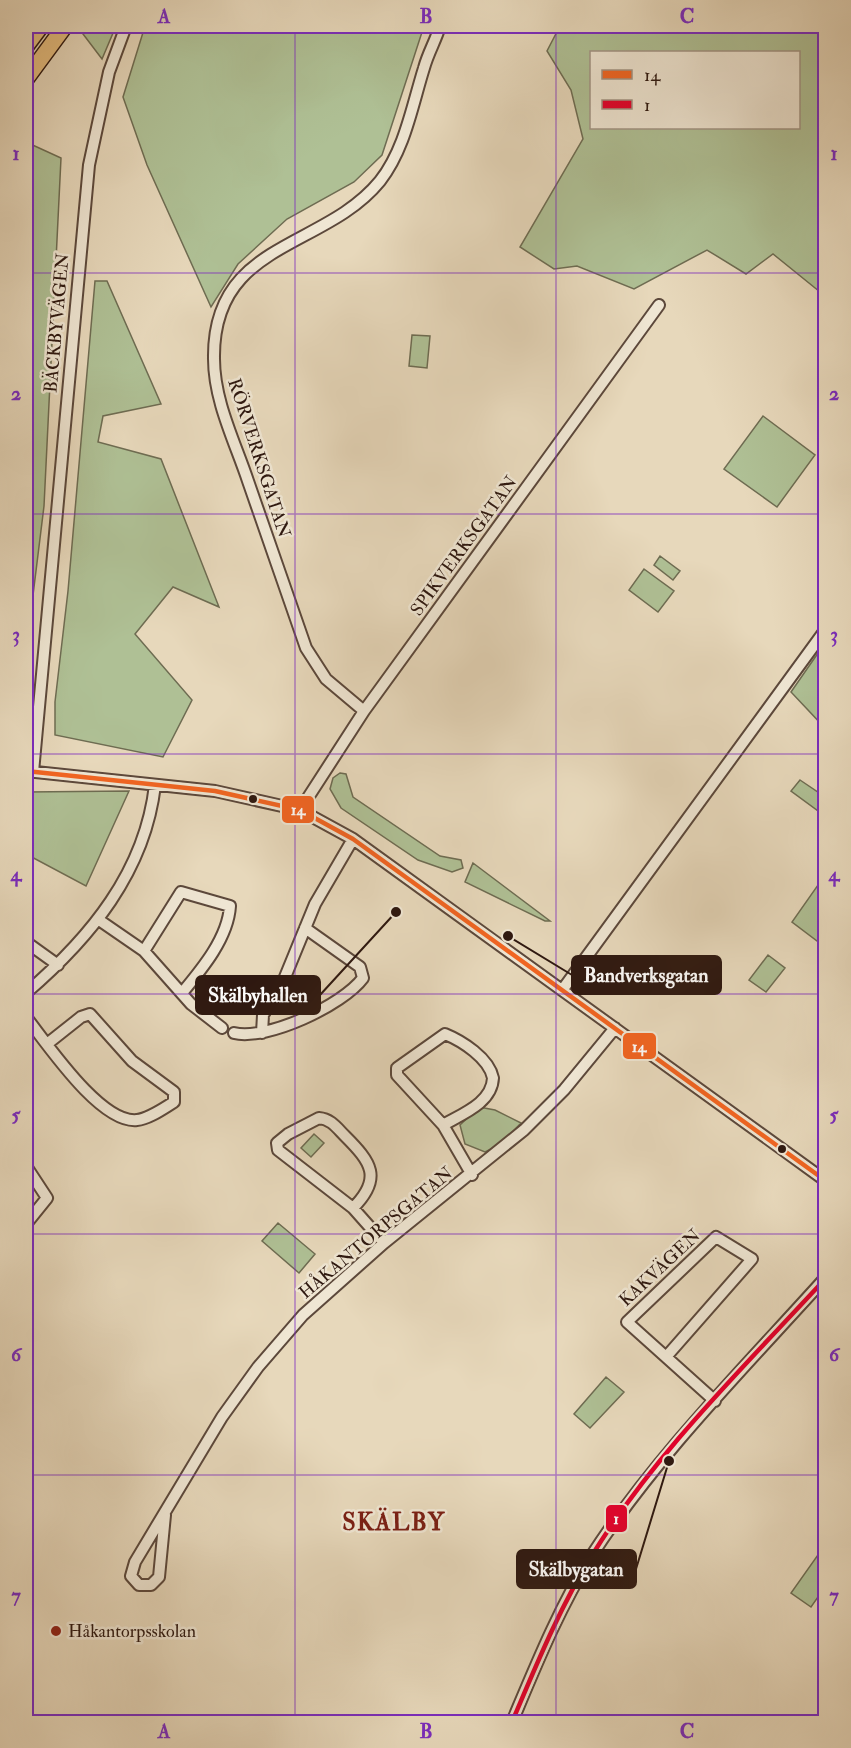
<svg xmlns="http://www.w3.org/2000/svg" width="851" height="1748" viewBox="0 0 851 1748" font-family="'IM FELL Double Pica',serif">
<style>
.green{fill:#afc095;stroke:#6e6c52;stroke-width:1.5;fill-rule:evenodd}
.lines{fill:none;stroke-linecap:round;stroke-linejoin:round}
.minor-casing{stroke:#5c483b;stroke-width:14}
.highway-casing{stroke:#2e1810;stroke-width:18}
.minor{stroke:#efe6d3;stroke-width:10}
.highway{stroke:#e4bc7e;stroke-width:15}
.bus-1-casing{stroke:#efe6d3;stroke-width:9}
.bus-2-casing{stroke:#efe6d3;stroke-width:9}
.bus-1{stroke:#f26522;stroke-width:4.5}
.bus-2{stroke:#e4002b;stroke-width:4.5}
.grid{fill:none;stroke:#7b2cbf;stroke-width:1.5;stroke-opacity:0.55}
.bus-dot{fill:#2e1810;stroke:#efe6d3;stroke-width:2}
.poi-dot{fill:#8f2418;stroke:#efe6d3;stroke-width:2}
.labels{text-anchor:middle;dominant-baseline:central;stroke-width:5;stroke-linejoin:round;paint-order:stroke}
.street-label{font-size:18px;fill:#2e1810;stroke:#efe6d3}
.poi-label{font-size:18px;fill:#2e1810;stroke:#efe6d3;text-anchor:start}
.district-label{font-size:24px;font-weight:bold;letter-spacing:1.5px;fill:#7a1f14;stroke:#efe6d3}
.leader{fill:none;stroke:#2e1810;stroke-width:2}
.callout-dot{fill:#2e1810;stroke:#efe6d3;stroke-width:2}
.callout{fill:#2e1810;stroke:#2e1810;stroke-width:2}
.callout-label{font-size:20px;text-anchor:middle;font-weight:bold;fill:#fff}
.line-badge{stroke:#efe6d3;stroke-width:2}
.badge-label{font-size:16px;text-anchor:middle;font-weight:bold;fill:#fff}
.neatline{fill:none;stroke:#7b2cbf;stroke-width:2}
.grid-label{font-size:20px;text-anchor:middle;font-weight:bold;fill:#7b2cbf}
</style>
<rect width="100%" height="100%" fill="#e7d8bb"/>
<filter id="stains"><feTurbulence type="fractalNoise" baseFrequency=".00333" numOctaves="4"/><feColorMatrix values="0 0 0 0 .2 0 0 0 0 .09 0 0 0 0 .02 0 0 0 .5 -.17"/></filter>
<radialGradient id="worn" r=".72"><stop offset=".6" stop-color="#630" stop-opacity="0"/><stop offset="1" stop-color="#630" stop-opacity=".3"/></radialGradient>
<!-- green -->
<path class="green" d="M89 26H116L102 59 83 34Z
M145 26H424L382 155 354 182 287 219 238 264 211 307 147 165 123 97Z
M560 26H825V296L773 254 746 274 707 250 634 289 577 266 554 269 520 247 583 139 571 90 547 51ZM592 52H798V128H592Z
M26 142 61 158 44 506 26 652Z
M95 281H107L161 404 103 416 98 442 161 459 219 607 173 587 135 634 192 700 163 757 55 735V702L68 591Z
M412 335 430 336 427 368 409 366Z
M763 416 815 455 777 507 724 469Z
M660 556 680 571 673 580 654 565Z
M644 569 674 591 658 612 629 590Z
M825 643V728L791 692Z
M340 773 346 774 353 797 440 856 461 860 463 868 452 872 418 860 341 808 330 789 333 778Z
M800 780 825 797V816L791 791Z
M129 791 86 886 26 854V792Z
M473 863 550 921H545L465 882Z
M825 875V947L792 922Z
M768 955 785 968 766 992 749 980Z
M479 1107 495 1110 521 1123 501 1144 485 1152 465 1144 460 1125Z
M314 1134 324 1143 311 1157 301 1148Z
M278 1223 315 1254 299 1273 262 1241Z
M606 1377 624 1392 590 1428 574 1414Z
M820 1552 825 1556V1587L811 1607 791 1593Z"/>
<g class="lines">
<!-- minor casing -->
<g class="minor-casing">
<path id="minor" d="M364 711 326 679 306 648C286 592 268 537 248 481 235 442 214 401 214 359 212 241 324 250 380 181 405 149 412 106 424 68 428 53 436 40 440 26
M26 771 215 791 300 810 353 839 826 1181
M33 772 89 165 109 72 126 26
M300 810 364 711 659 305
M99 920 144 951 191 1004 222 1028
M26 942 58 965
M144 951 181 892 230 906C228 938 202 969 182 993
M563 989 826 629
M26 993C90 938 145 872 155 785
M26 1017C48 1045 101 1124 137 1120 149 1119 164 1108 174 1102V1092L132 1061 90 1014 81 1017 47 1044
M234 1033C267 1041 343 1005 363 978L360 967 305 928
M262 1033 263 1015 283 982 315 904 353 839
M443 1125C462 1114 492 1103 493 1078 489 1058 462 1041 445 1034L397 1068V1075L443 1125 472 1175
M26 1166 47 1198 26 1224
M353 1208C383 1178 371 1162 345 1136 337 1128 331 1119 319 1118L288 1134 277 1143 278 1150 353 1208 384 1243
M666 1357 752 1259 716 1237 627 1322 715 1401
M165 1515 159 1577 151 1585H139L131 1576 135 1562 222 1417 258 1367 303 1315 384 1243 524 1130 564 1090 615 1028
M512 1722C536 1665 559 1608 592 1555 656 1456 747 1365 826 1277"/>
</g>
<!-- highway casing -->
<g class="highway-casing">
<path id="highway" d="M26 46 41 26
M26 79 65 26"/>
</g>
<!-- minor -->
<use href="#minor" class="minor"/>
<!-- highway -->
<use href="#highway" class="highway"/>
<!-- bus-1 casing -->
<g class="bus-1-casing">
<path id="bus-1" d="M26 771 215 791 300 810 353 839 826 1181"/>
</g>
<!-- bus-2 casing -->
<g class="bus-2-casing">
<path id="bus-2" d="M512 1722C536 1666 559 1609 591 1557 654 1454 744 1367 826 1278"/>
</g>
<!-- bus-1 -->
<use href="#bus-1" class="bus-1"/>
<!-- bus-2 -->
<use href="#bus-2" class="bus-2"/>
</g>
<!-- grid -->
<path class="grid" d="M295 26V1722M556 26V1722M26 273H826M26 514H826M26 754H826M26 994H826M26 1234H826M26 1475H826"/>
<!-- markers -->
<g class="bus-dot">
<circle cx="253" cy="799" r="5"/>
<circle cx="782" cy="1149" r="5"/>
</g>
<circle class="poi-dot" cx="56" cy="1631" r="6"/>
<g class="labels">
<!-- street labels -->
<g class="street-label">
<text transform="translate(57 323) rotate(-85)">BÄCKBYVÄGEN</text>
<text transform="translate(259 458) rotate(72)">RÖRVERKSGATAN</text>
<text transform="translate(464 546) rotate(-54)">SPIKVERKSGATAN</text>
<text transform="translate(376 1233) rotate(-40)">HÅKANTORPSGATAN</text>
<text transform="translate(660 1268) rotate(-43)">KAKVÄGEN</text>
</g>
<!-- poi labels -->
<g class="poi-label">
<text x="68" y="1631">Håkantorpsskolan</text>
</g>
<!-- district labels -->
<g class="district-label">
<text x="394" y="1522">SKÄLBY</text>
</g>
</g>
<!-- callouts -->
<path class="leader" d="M508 936L572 975M396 912L320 995M669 1461L636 1569"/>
<g class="callout-dot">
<circle cx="508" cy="936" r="6"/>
<circle cx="396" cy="912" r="6"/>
<circle cx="669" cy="1461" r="6"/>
</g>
<g class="callout">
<rect x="572" y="956" width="149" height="38" rx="6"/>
<rect x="196" y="976" width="124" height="38" rx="6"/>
<rect x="517" y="1550" width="119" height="38" rx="6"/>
</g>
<g class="callout-label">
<text x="646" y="982">Bandverksgatan</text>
<text x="258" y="1002">Skälbyhallen</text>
<text x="576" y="1576">Skälbygatan</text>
</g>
<g class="line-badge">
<rect x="281" y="795" width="34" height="29" rx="6" fill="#f26522"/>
<rect x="622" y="1032" width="35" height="28" rx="6" fill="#f26522"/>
<rect x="605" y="1504" width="23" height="29" rx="6" fill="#e4002b"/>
</g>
<g class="badge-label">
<text x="298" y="815">14</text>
<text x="639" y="1052">14</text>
<text x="616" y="1524">1</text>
</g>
<!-- margin -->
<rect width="851" height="1748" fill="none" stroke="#e7d8bb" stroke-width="66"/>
<!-- legend -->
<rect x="590" y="51" width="210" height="78" fill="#efe6d3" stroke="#a29485" stroke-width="1.5"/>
<rect x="602" y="70" width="30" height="9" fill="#f26522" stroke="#a29485" stroke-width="1.5"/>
<text x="644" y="81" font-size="18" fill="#2e1810">14</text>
<rect x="602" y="100" width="30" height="9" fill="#e4002b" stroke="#a29485" stroke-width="1.5"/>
<text x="644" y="111" font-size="18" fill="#2e1810">1</text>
<rect x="33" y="33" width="785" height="1682" class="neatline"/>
<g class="grid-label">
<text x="164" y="23">A</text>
<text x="426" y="23">B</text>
<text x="687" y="23">C</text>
<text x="16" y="160">1</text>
<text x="834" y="160">1</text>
<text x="16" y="400">2</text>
<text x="834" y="400">2</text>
<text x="16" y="641">3</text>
<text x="834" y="641">3</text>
<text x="16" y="881">4</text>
<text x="834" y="881">4</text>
<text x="16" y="1121">5</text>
<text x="834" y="1121">5</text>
<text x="16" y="1361">6</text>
<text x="834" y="1361">6</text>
<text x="16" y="1602">7</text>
<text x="834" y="1602">7</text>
<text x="164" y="1738">A</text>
<text x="426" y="1738">B</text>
<text x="687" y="1738">C</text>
</g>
<rect width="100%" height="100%" filter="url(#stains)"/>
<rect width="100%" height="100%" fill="url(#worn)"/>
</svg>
